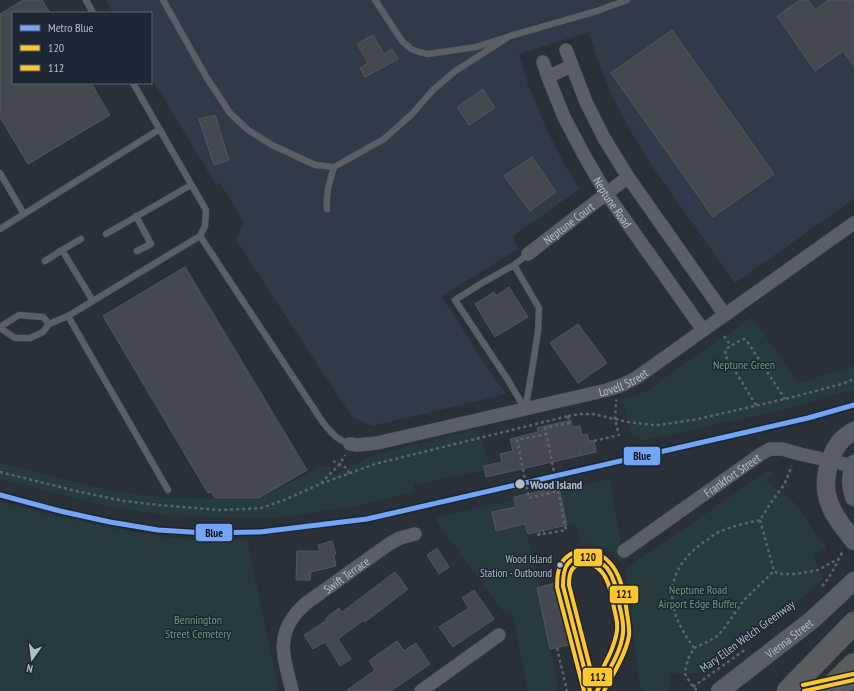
<svg xmlns="http://www.w3.org/2000/svg" width="854" height="691" viewBox="0 0 854 691" font-family="'PT Sans Narrow',sans-serif">
<style>
.airport{fill:#313a48}
.green{fill:#273a3e}
.building{fill:#444950;stroke:#52575f}
.lines{fill:none;stroke-linecap:round;stroke-linejoin:round}
.lane-casing{stroke:#484c53;stroke-width:7}
.street-casing{stroke:#484c53;stroke-width:14}
.secondary-casing{stroke:#484c53;stroke-width:19}
.highway-casing{stroke:#474c53;stroke-width:23}
.path{stroke:#5d636a;stroke-width:2.5;stroke-dasharray:3 3;stroke-linecap:butt}
.lane{stroke:#5a5e66;stroke-width:6}
.street{stroke:#5a5e66;stroke-width:13}
.secondary{stroke:#595d64;stroke-width:18}
.highway{stroke:#5a5d60;stroke-width:22}
.highway-bridge-casing{stroke:#474c53;stroke-width:23;stroke-linecap:butt}
.highway-bridge{stroke:#5a5d60;stroke-width:22}
.bus-1-casing{stroke:#1d2633;stroke-width:7}
.bus-2-casing{stroke:#1d2633;stroke-width:7}
.bus-3-casing{stroke:#1d2633;stroke-width:7}
.bus-1{stroke:#ffc72c;stroke-width:4}
.bus-2{stroke:#ffc72c;stroke-width:4}
.bus-3{stroke:#ffc72c;stroke-width:4}
.metro-1-casing{stroke:#1d2633;stroke-width:8}
.metro-1{stroke:#73a4f6;stroke-width:5}
.stop-dot{fill:#b4bcc9;stroke:#1d2633;stroke-width:1.5}
.labels{text-anchor:middle;dominant-baseline:central;stroke-width:3;stroke-linejoin:round;paint-order:stroke}
.bus-label{font-size:11px;fill:#b4bcc9;stroke:#1d2633;text-anchor:end}
.street-label{font-size:12px;fill:#b4bcc9;stroke:#1d2633}
.park-label{font-size:12px;fill:#6b9a76;stroke:#1d2633}
.stop-label{font-size:12px;font-weight:bold;fill:#b4bcc9;stroke:#1d2633;text-anchor:start}
.line-badge{stroke:#1d2633;stroke-width:1.5}
.pale-badge-label{font-size:11px;text-anchor:middle;font-weight:bold;fill:#111}
</style>
<rect width="100%" height="100%" fill="#2a3038"/>
<!-- airport -->
<path class="airport" d="M105 0H854V199L735 283 656 172 630 130 612 95 597 59 589 32 519 54 528 84 545 126 565 165 579 189 512 237 519 248 442 296 484 363 506 394 373 426 352 417 236 240 243 221 220 183 216 185 151 77V13H113Z"/>
<!-- green -->
<path class="green" d="M752 317 798 383 854 366V389C785 412 713 425 641 441L639 434 632 436 622 400 646 391Z
M478 429 479 435 483 443 489 465 484 466 485 470 414 485 415 492 359 506 318 512 266 519 203 517 166 515 106 506 0 479V463C46 474 93 489 140 495 179 499 218 499 257 499L261 498 326 464 335 474 374 455Z
M769 470 773 473 766 481 793 501 827 548 813 554 823 579 792 608 700 673 670 674 671 691H641L625 569C622 565 619 560 616 556 607 547 593 542 581 544L576 524 567 525 559 490 610 479 625 569Z
M514 500 516 507 492 512 497 531 525 525 540 587 537 588 559 691H528L513 616 506 615 434 518Z
M0 502C61 517 123 533 185 539 206 541 226 540 247 540L279 691H0Z"/>
<!-- building -->
<path class="building" d="M23 0H42L50 13H13V83H91L110 115 28 164 0 117V14Z
M800 0H808L815 10 828 0H854V66L843 51 815 71 777 16Z
M672 30 774 174 713 217 611 73Z
M373 35 384 54 392 49 398 59 365 77 360 68 368 63 357 44Z
M483 89 495 108 469 125 457 107Z
M215 115 229 160 214 165 199 119Z
M532 157 556 192 530 211 504 176Z
M185 267 307 470 259 498H215L211 492 208 493 103 316Z
M509 287 528 317 495 337 475 304 494 292 496 296Z
M578 324 607 363 578 383 550 343Z
M571 420 572 427 580 426 582 435 587 434 589 441 594 440 596 452 486 477 484 466 502 462 500 454 513 451 510 439 538 432 537 428Z
M559 487 567 525 528 534 525 524 496 531 492 512 516 507 514 497Z
M332 541 336 554 334 555 336 566 311 572 310 580H296L297 551H320L318 545Z
M437 548 449 567 439 574 427 555Z
M395 572 408 589 365 622 364 620 338 639 351 659 340 666 325 642 313 649 304 635 327 620 326 618 339 608 342 612Z
M555 583 569 645 550 649 537 588Z
M474 590 494 619 453 647 439 627 469 608 462 598Z
M397 641 404 651 416 643 430 664 391 691H346L375 670 369 661Z"/>
<g class="lines">
<!-- lane casing -->
<g class="lane-casing">
<path id="lane" d="M86 0 93 13
M163 0 207 78 230 113 248 130 272 145 315 165 334 167 384 139 412 114 433 90 454 72 474 59 510 36
M375 0 402 41 411 49 419 52 428 54 476 47 510 36 597 11 627 0
M0 173 24 214
M327 209C326 192 329 184 334 167
M136 216 151 244 137 251
M0 229 160 129
M106 234 191 185
M200 236 324 424C333 434 337 440 350 444
M81 239 62 250 93 301
M45 261 62 250
M514 265 539 308 538 332 529 388 525 409
M68 316 168 490
M0 327 19 315 43 317 49 324
M0 328 15 338H30L43 332 49 324 68 316 200 236 205 226 206 210 133 83
M525 409 508 380 455 300 482 283 514 265 528 254
M590 691 563 586C563 579 563 569 569 563 582 550 602 559 610 573 617 583 618 596 620 608 622 618 625 628 622 638 617 657 606 674 597 691"/>
</g>
<!-- street casing -->
<g class="street-casing">
<g id="street">
<path d="M566 50 586 102 604 138 628 177 725 315"/>
<path id="s1" d="M543 62 548 77 564 117 584 155 606 193 703 330"/>
<path d="M548 77 571 66"/>
<path id="s2" d="M528 254 628 177"/>
<path id="s3" d="M350 444 357 445 377 443 607 390 622 385 636 378 854 223"/>
<path id="s4" d="M624 551 761 454 770 449H782L800 454 853 466"/>
<path id="s5" d="M292 691C286 664 275 641 294 616 297 611 302 608 305 604L389 544 400 538 415 534"/>
<path d="M421 691 499 635"/>
</g>
</g>
<!-- secondary casing -->
<g class="secondary-casing">
<g id="secondary">
<path d="M854 431C849 434 843 438 839 443 828 458 822 484 829 502 833 516 845 529 854 541"/>
<path d="M854 464C850 476 850 485 854 497"/>
<path id="s6" d="M720 691 812 620 854 581"/>
<path d="M804 691 854 680"/>
</g>
</g>
<!-- highway casing -->
<g class="highway-casing">
<path id="highway" d="M788 691 854 623"/>
</g>
<!-- path -->
<path class="path" d="M724 336 731 346
M756 405 725 355 726 349 741 340 744 339 747 341 785 399
M568 416 581 414H593L628 422 652 425H660L698 419 785 399 842 384 854 379
M547 434 517 440 528 494 529 498 558 491
M594 441 619 435 615 419 616 401 617 400
M333 461 345 467 350 474
M0 472 76 491 124 501 159 505 218 510 245 509 261 508 270 505 284 500 320 484 375 464 568 416
M321 483 340 464 345 455
M760 520 774 571
M537 535 566 530 545 428 569 423 568 415
M538 535 544 530
M822 586C832 576 836 563 843 551
M557 648 567 691
M694 648C687 638 680 627 676 616 665 585 678 560 704 542 709 539 714 534 719 532 732 526 747 523 760 520L772 501 784 485 792 466
M693 687 746 649
M697 690 693 687 685 674 686 666 688 659 694 648 705 643 716 637 723 630 744 600 774 571 779 574H796L818 570 838 559"/>
<!-- lane -->
<use href="#lane" class="lane"/>
<!-- street -->
<use href="#street" class="street"/>
<!-- secondary -->
<use href="#secondary" class="secondary"/>
<!-- highway -->
<use href="#highway" class="highway"/>
<!-- highway-bridge casing -->
<g class="highway-bridge-casing">
<path id="highway-bridge" d="M827 691 854 664"/>
</g>
<!-- highway-bridge -->
<use href="#highway-bridge" class="highway-bridge"/>
<!-- bus-1 casing -->
<g class="bus-1-casing">
<path id="bus-1" d="M590 691 563 586C563 579 563 571 567 565 577 551 597 557 607 568 616 580 617 594 620 608 622 616 624 624 623 633 621 653 607 673 597 691
M804 691 854 680"/>
</g>
<!-- bus-2 casing -->
<g class="bus-2-casing">
<path id="bus-2" d="M581 563C606 562 611 589 614 608 616 617 619 626 616 636 612 653 603 668 594 683L569 585C569 575 570 567 581 563Z"/>
</g>
<!-- bus-3 casing -->
<g class="bus-3-casing">
<path id="bus-3" d="M803 685 853 674
M584 691 557 587C557 580 557 571 561 564 572 545 598 549 610 563 621 575 623 591 626 606 627 616 630 626 629 636 625 656 613 674 604 691"/>
</g>
<!-- bus-1 -->
<use href="#bus-1" class="bus-1"/>
<!-- bus-2 -->
<use href="#bus-2" class="bus-2"/>
<!-- bus-3 -->
<use href="#bus-3" class="bus-3"/>
<!-- metro-1 casing -->
<g class="metro-1-casing">
<path id="metro-1" d="M0 495 60 511 110 522 158 530 206 533 260 532 367 519 808 418 854 405"/>
</g>
<!-- metro-1 -->
<use href="#metro-1" class="metro-1"/>
</g>
<!-- markers -->
<g class="stop-dot">
<circle cx="520" cy="484" r="5.5"/>
<circle cx="560" cy="565" r="3.5"/>
</g>
<g class="labels">
<!-- bus labels -->
<g class="bus-label">
<text x="552" y="559">Wood Island<tspan x="552" dy="14">Station - Outbound</tspan></text>
</g>
<!-- street labels -->
<g class="street-label">
<text stroke="none"><textPath href="#s1" startOffset="157">Neptune Road</textPath></text>
<text stroke="none"><textPath href="#s2" startOffset="51">Neptune Court</textPath></text>
<text stroke="none"><textPath href="#s3" startOffset="281">Lovell Street</textPath></text>
<text stroke="none"><textPath href="#s4" startOffset="132">Frankfort Street</textPath></text>
<text stroke="none"><textPath href="#s5" startOffset="145">Swift Terrace</textPath></text>
<text transform="translate(747 636) rotate(-36)">Mary Ellen Welch Greenway</text>
<text stroke="none"><textPath href="#s6" startOffset="87">Vienna Street</textPath></text>
</g>
<!-- park labels -->
<g class="park-label">
<text x="744" y="364">Neptune Green</text>
<text x="698" y="589">Neptune Road<tspan x="698" dy="14">Airport Edge Buffer</tspan></text>
<text x="198" y="619">Bennington<tspan x="198" dy="14">Street Cemetery</tspan></text>
</g>
<!-- stop labels -->
<g class="stop-label">
<text x="530" y="484">Wood Island</text>
</g>
</g>
<g class="line-badge">
<rect x="623" y="446" width="38" height="20" rx="4" fill="#73a4f6"/>
<rect x="195" y="523" width="38" height="19" rx="4" fill="#73a4f6"/>
<rect x="573" y="548" width="30" height="19" rx="4" fill="#ffc72c"/>
<rect x="609" y="585" width="30" height="19" rx="4" fill="#ffc72c"/>
<rect x="582" y="667" width="31" height="20" rx="4" fill="#ffc72c"/>
</g>
<g class="pale-badge-label">
<text x="642" y="460">Blue</text>
<text x="214" y="537">Blue</text>
<text x="588" y="561">120</text>
<text x="624" y="598">121</text>
<text x="598" y="681">112</text>
</g>
<!-- legend -->
<rect x="12" y="12" width="140" height="72" fill="#1d2633" stroke="#59626f"/>
<rect x="20" y="25" width="20" height="6" fill="#73a4f6" stroke="#59626f"/>
<text x="48" y="32" font-size="12" fill="#b4bcc9">Metro Blue</text>
<rect x="20" y="45" width="20" height="6" fill="#ffc72c" stroke="#59626f"/>
<text x="48" y="52" font-size="12" fill="#b4bcc9">120</text>
<rect x="20" y="65" width="20" height="6" fill="#ffc72c" stroke="#59626f"/>
<text x="48" y="72" font-size="12" fill="#b4bcc9">112</text>
<!-- north arrow -->
<g transform="translate(32 659) rotate(194)" stroke="#1d2633" stroke-width="3" paint-order="stroke">
<path d="M0-3L7 15L0 10L-7 15Z" fill="#b4bcc9"/>
<text y="-6" font-size="11" font-weight="bold" text-anchor="middle" fill="#b4bcc9">N</text>
</g>
</svg>
